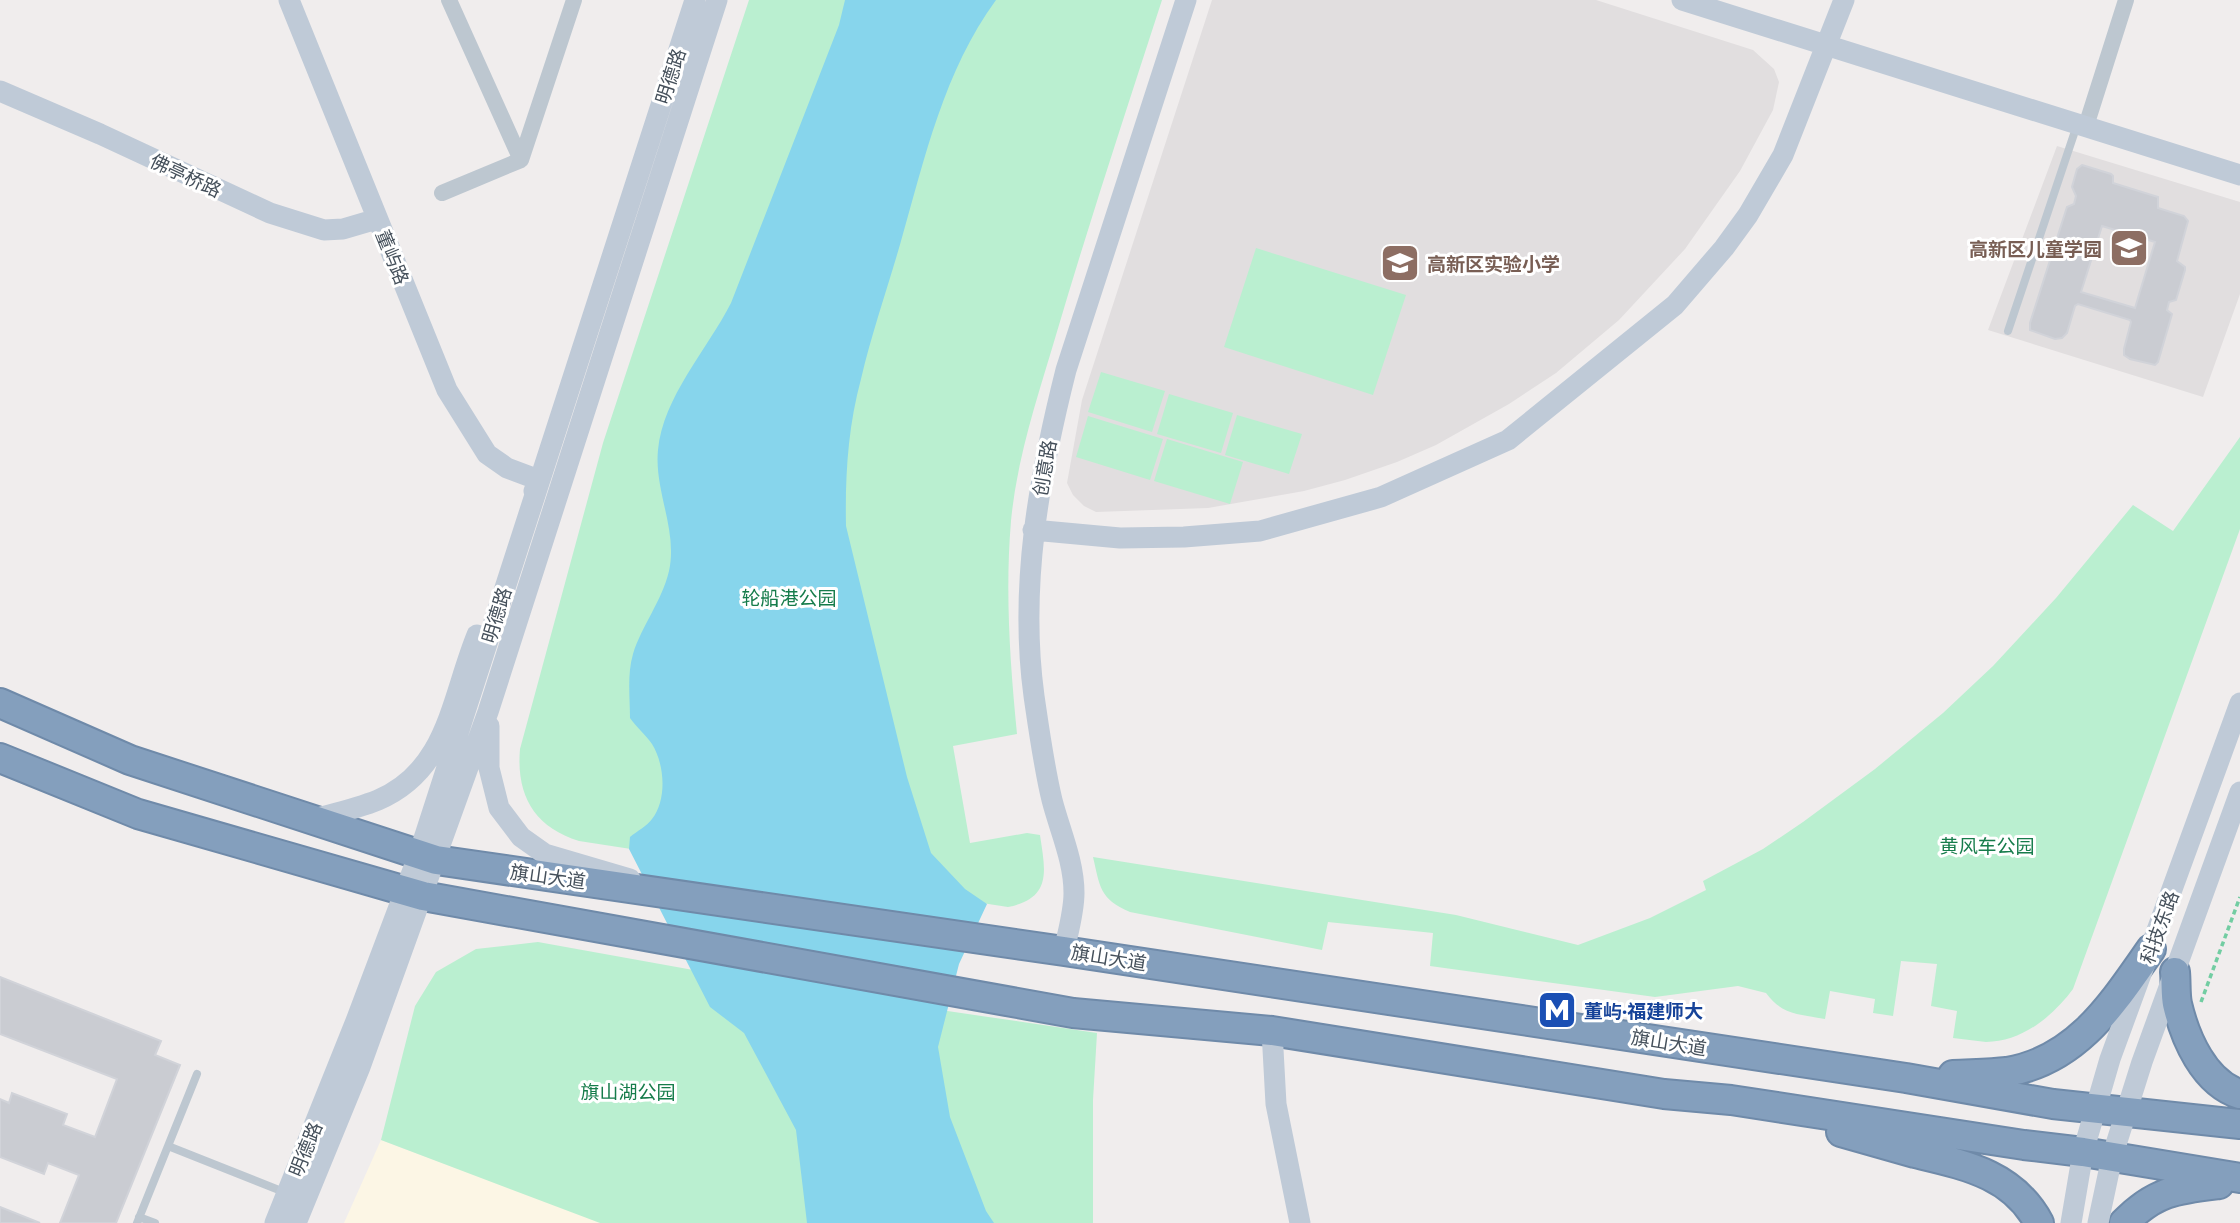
<svg xmlns="http://www.w3.org/2000/svg" width="2240" height="1223" viewBox="0 0 2240 1223" font-family="Lato,'Noto Sans SC',sans-serif">
<style>
.commercial{fill:#fcf6e5}
.education{fill:#e1dedf}
.green{fill:#baefd0}
.water{fill:#87d5ec}
.building{fill:#caccd2;stroke:#d1d3d9;stroke-width:2;fill-rule:evenodd}
.lines{fill:none;stroke-linecap:round;stroke-linejoin:round}
.highway-casing{stroke:#6f8aa9;stroke-width:32}
.path{stroke:#72cda2;stroke-width:3.5;stroke-dasharray:5 3.5;stroke-linecap:butt}
.lane{stroke:#bdc7d0;stroke-width:8}
.street{stroke:#bdc7d0;stroke-width:16}
.secondary{stroke:#bfcad7;stroke-width:21}
.highway{stroke:#849fbd;stroke-width:28}
.labels{text-anchor:middle;dominant-baseline:central;stroke-width:6;stroke-linejoin:round;paint-order:stroke}
.street-label{font-size:19px;fill:#45505b;stroke:#fff}
.education-label{font-size:19px;font-weight:bold;fill:#785e54;stroke:#fff;text-anchor:end}
.park-label{font-size:19px;fill:#167c4b;stroke:#fff}
.transit-label{font-size:19px;font-weight:bold;fill:#164399;stroke:#fff;text-anchor:start}
</style>
<rect width="100%" height="100%" fill="#f0eded"/>
<!-- commercial -->
<path class="commercial" d="M381 1140 600 1222V1223H344Z"/>
<!-- education -->
<path class="education" d="M1212 0H1596L1753 50 1774 69 1779 82 1773 110 1740 171 1685 249 1619 320 1556 373 1509 404 1436 445 1397 462 1345 480 1304 491 1208 508 1096 512 1084 506 1073 495 1067 483 1082 400Z
M2057 146 2240 202V294L2203 397 1988 330Z"/>
<!-- green -->
<path class="green" d="M749 0H1162C1126 111 1089 223 1056 335 1038 396 1017 457 1011 521 1005 592 1010 663 1017 734L953 746 970 843 1027 833 1040 835C1045 870 1053 898 1008 907L579 841C534 827 516 795 520 749L603 443Z
M1256 248 1406 295 1373 395 1224 347Z
M1101 372 1165 391 1152 432 1088 412Z
M1169 394 1233 413 1221 453 1157 434Z
M1237 415 1302 434 1289 474 1225 455Z
M1088 416 1163 439 1150 480 1076 457Z
M2240 437V529L2073 989C2053 1016 2022 1042 1986 1042 1975 1041 1964 1039 1953 1038L1957 1011 1931 1006 1937 964 1901 961 1893 1016 1873 1013 1875 999 1830 991 1825 1019C1799 1014 1782 1015 1766 993L1738 986 1655 997 1430 966 1433 933 1328 922 1322 950 1130 912C1099 899 1100 886 1093 857L1456 915 1578 945 1650 918 1706 890 1703 881 1763 849 1803 822 1875 769 1943 713 1993 666 2056 598 2133 505 2173 531Z
M1167 439 1243 462 1230 504 1154 481Z
M538 942 798 989 1097 1033 1093 1100V1223H600L381 1140 415 1006 436 972 476 949Z"/>
<!-- water -->
<path class="water" d="M845 0H996C944 71 925 157 901 241 888 287 872 332 861 379 848 427 845 476 846 526L907 777 931 853 965 889 987 904 959 964 938 1047 950 1117 986 1211 994 1223H807L796 1130 744 1033 710 1007 629 849 630 837C637 831 647 826 652 819 667 800 665 765 652 744 646 735 636 727 630 718 630 698 627 674 633 654 642 625 662 601 669 571 678 530 654 491 658 450 663 397 707 350 731 303L839 25Z"/>
<!-- building -->
<path class="building" d="M2082 165 2111 174 2113 176V183L2158 197V208L2184 216 2188 221 2177 261 2185 267V270L2176 300 2169 302 2167 310 2172 314 2158 362 2155 365 2130 359 2124 355V349L2131 322 2130 320 2078 304 2075 306 2067 333 2062 338 2055 339 2030 330V323L2067 207 2074 204 2076 196 2072 187 2077 169ZM2102 226 2155 242 2135 308 2081 292Z
M0 977 161 1041 155 1055 180 1065 116 1223H60L79 1175 48 1163 44 1174 0 1157V1099L9 1103 12 1093 67 1114 63 1125 95 1137 117 1079 0 1034Z
M0 1207 40 1223H0Z"/>
<g class="lines">
<!-- highway casing -->
<g class="highway-casing">
<path id="highway" d="M0 703 130 760 436 860 1064 951 1906 1078 2053 1104 2240 1124
M0 758 138 814 423 896 1073 1013 1272 1031 1664 1094 1731 1100 2024 1145 2083 1152 2240 1178
M2175 972C2176 982 2175 994 2177 1004 2185 1038 2204 1083 2240 1094
M1953 1075C1971 1074 1990 1074 2007 1072 2078 1060 2113 1003 2151 949
M1841 1132C1866 1139 1891 1146 1915 1153 1965 1165 2013 1174 2039 1223
M2124 1223C2155 1191 2177 1189 2219 1184"/>
</g>
<!-- path -->
<path class="path" d="M2201 1002 2240 897"/>
<!-- lane -->
<path class="lane" d="M2008 331 2077 125
M168 1146 284 1192
M139 1217 155 1223
M137 1223 197 1074"/>
<!-- street -->
<path class="street" d="M449 0 521 160
M2086 126 2126 0
M442 193 521 160 574 0"/>
<!-- secondary -->
<path class="secondary" d="M289 0 447 390 487 454 507 468 539 480 534 491
M1682 0 2240 175
M0 91 100 134 270 213 324 230 343 229 377 219
M1033 530 1120 538 1184 537 1260 531 1381 497 1508 440 1675 305 1724 248 1748 215 1783 155 1844 0
M489 726V768L499 808 521 837 545 854 630 879
M310 820C332 814 356 809 378 800 448 770 451 699 477 635
M1064 951C1068 932 1074 912 1074 893 1074 861 1060 831 1052 800 1044 767 1039 730 1034 696 1019 586 1039 477 1066 370L1186 0
M1272 1031 1276 1104 1300 1223
M275 1223 356 1021 419 854 695 0
M296 1223 360 1067 488 712 717 0
M2071 1223 2083 1152 2110 1059 2240 703
M2098 1223 2112 1157 2142 1062 2240 792"/>
<!-- highway -->
<use href="#highway" class="highway"/>
</g>
<!-- icons -->
<defs>
<g id="school-square" transform="scale(2.0125)"><rect x="-9" y="-9" width="18" height="18" rx="4" fill="#8d6e63" stroke="#fff"/><path d="M0-5L7-2L0 1L-7-2ZM-4 1L0 2.5L4 1V4Q0 6-4 4Z" fill="#fff"/></g>
<g id="metro-square" transform="scale(2.0125)"><rect x="-9" y="-9" width="18" height="18" rx="4" fill="#1a4fb4" stroke="#fff"/><path d="M-5.5 5V-5H-3L0 0L3-5H5.5V5H3V-.5L0 4L-3-.5V5Z" fill="#fff"/></g>
</defs>
<g fill-rule="evenodd">
<use href="#school-square" x="2129" y="248"/>
<use href="#school-square" x="1400" y="263"/>
<use href="#metro-square" x="1557" y="1010"/>
</g>
<g class="labels">
<!-- street labels -->
<g class="street-label">
<text transform="translate(670 76) rotate(-72)">明德路</text>
<text transform="translate(186 175) rotate(25)">佛亭桥路</text>
<text transform="translate(393 257) rotate(68)">董屿路</text>
<text transform="translate(1044 468) rotate(-80)">创意路</text>
<text transform="translate(496 615) rotate(-73)">明德路</text>
<text transform="translate(548 876) rotate(8)">旗山大道</text>
<text transform="translate(2159 927) rotate(-70)">科技东路</text>
<text transform="translate(1109 957) rotate(9)">旗山大道</text>
<text transform="translate(1669 1042) rotate(9)">旗山大道</text>
<text transform="translate(305 1149) rotate(-68)">明德路</text>
</g>
<!-- education labels -->
<g class="education-label">
<text x="2102" y="248">高新区儿童学园</text>
<text x="1427" y="263" text-anchor="start">高新区实验小学</text>
</g>
<!-- park labels -->
<g class="park-label">
<text x="789" y="597">轮船港公园</text>
<text x="1987" y="845">黄风车公园</text>
<text x="628" y="1091">旗山湖公园</text>
</g>
<!-- transit labels -->
<g class="transit-label">
<text x="1584" y="1010">董屿·福建师大</text>
</g>
</g>
</svg>
